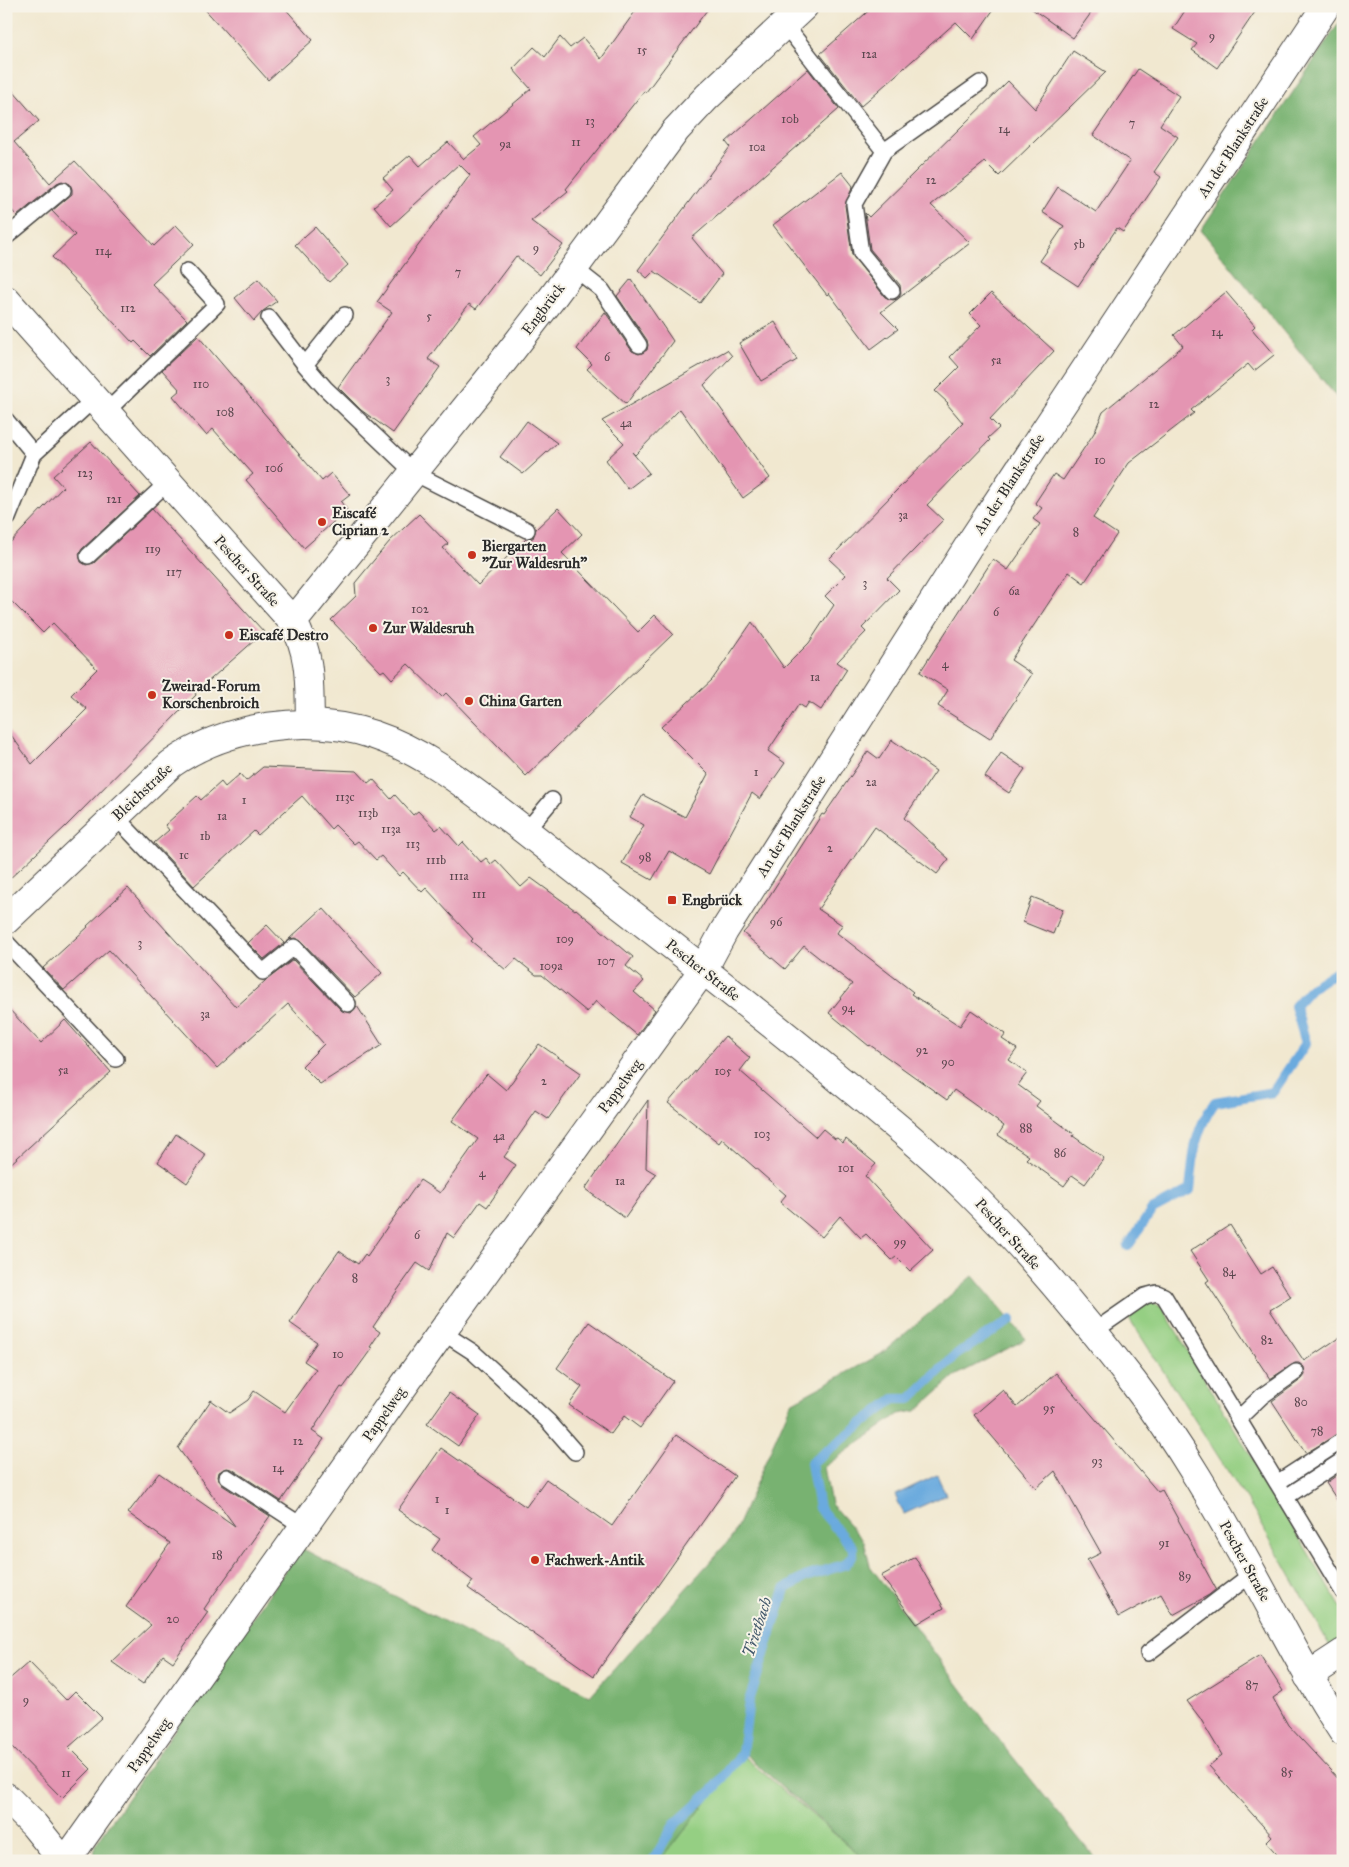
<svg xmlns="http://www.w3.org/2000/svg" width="1349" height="1867" viewBox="0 0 1349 1867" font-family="'IM FELL Great Primer',serif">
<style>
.green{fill:#95cf83;stroke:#607d57}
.forest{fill:#78b271;stroke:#526e4e}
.water{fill:#6baade;stroke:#4b6a84}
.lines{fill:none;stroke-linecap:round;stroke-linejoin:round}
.stream{stroke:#6baade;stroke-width:10}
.building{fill:#e495b2}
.lane-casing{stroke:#494744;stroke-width:18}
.street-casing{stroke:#494744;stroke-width:30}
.secondary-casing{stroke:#494744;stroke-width:30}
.lane{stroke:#fff;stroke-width:15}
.street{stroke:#fff;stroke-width:28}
.secondary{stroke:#fff;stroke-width:28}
.poi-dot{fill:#c8321e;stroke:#f7f3e8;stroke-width:2}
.labels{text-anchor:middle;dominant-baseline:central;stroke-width:4;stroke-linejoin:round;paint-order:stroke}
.number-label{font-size:12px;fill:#59464d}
.street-label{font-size:15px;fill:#2b2b2b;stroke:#f7f3e8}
.poi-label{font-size:15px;font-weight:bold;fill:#2b2b2b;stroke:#f7f3e8;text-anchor:start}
.water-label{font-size:16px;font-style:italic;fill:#41576a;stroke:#f7f3e8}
</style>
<rect width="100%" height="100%" fill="#f7f3e8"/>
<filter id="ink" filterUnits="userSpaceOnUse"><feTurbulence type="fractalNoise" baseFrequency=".02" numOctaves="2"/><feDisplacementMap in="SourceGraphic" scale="10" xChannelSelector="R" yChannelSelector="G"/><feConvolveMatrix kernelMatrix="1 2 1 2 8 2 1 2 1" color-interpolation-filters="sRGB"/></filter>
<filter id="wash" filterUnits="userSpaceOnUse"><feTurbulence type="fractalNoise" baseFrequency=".0096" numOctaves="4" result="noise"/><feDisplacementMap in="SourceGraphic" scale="20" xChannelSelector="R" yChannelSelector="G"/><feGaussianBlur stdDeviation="1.12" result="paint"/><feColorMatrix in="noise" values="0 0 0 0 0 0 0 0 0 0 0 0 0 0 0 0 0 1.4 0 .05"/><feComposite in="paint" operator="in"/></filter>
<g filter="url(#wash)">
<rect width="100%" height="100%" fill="#f1e8d0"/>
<!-- green -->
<path class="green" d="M1145 1303H1152L1162 1307 1343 1611V1640L1331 1648 1258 1518 1129 1318 1136 1309Z
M741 1754 866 1861H661Z"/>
<!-- forest -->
<path class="forest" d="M1343 17V405L1201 230Z
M973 1276 1026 1339 955 1376 916 1411 899 1414 824 1467 831 1504 864 1541 870 1566 1000 1741 1097 1861H866L744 1753 661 1861H94L95 1845 301 1548 590 1696 733 1536 791 1403 881 1354Z"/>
<!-- water -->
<path class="water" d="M937 1475 946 1495 904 1514 895 1495Z"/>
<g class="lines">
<!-- stream -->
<path class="stream" d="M1128 1246 1152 1210 1190 1190C1194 1154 1193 1133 1215 1102L1273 1092 1306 1043 1295 1006 1311 988 1343 967
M653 1861 674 1825 715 1788 742 1753 749 1701 785 1589 805 1577 846 1564 853 1555V1548L819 1508 811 1463 894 1399H910L957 1354 1011 1320"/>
</g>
<g id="blocks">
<!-- building -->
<path class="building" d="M202 6H283L313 40 268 80Z
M639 6H710L646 92 644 91 566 189 568 191 531 221 563 245 540 275 516 256 476 309 469 304 428 359 440 367 393 433 361 410 338 387 392 312 377 302 470 175 459 164 391 226 374 206 393 190 383 178 410 155 420 166 448 142 464 159 481 145 474 137 531 89 513 69 534 47 545 57 560 37 570 48 583 38 601 59Z
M874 6H996L973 39 956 22 861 106 820 54Z
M1028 6H1096L1073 38Z
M1188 6H1259L1217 68 1192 50 1197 44 1173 29Z
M1073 51 1106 72 999 176 985 162 931 205 970 243 881 312 898 329 871 349 829 293 827 295 773 225 842 172 853 186 845 205 852 255 885 297 893 300 898 299 901 294 900 285 870 249 865 213 869 217 1008 81 1035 109Z
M808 69 839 109 692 238 722 274 700 303 654 271 647 278 638 270 730 147 726 142Z
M1138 69 1179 96 1160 125 1178 137 1154 172 1161 177 1141 206 1123 232 1117 228 1078 286 1040 261 1064 226 1042 212 1058 187 1096 212 1130 161 1093 135Z
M6 83 39 121 14 142 50 183 75 161 154 246 176 225 194 244 152 284 187 320 150 356 135 341 133 343 52 257 75 235 52 211 72 194V189L70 184 62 181 57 183 17 216 6 204Z
M315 227 348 265 329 282 295 245Z
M258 279 277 301 263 311 254 321 235 298Z
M631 279 673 341 626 404 587 369 592 364 577 349 605 312 632 351 639 354 647 350 648 345 647 340 617 296Z
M1226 292 1255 326 1252 329 1274 355 1254 371 1248 364 1191 410 1194 413 1129 463 1093 518 1117 534 1084 583 1069 572 1011 660 1032 674 990 739 938 706 948 690 920 672 993 559 1008 570 1040 524 1033 519 1042 508 1035 503 1054 474 1063 480 1094 433 1103 412 1183 346 1174 335Z
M991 293 1054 351 990 419 999 428 988 438 990 440 927 505 943 520 887 578 899 590 862 628 866 632 837 662 847 669 821 710 809 702 805 708 799 704 768 751 785 763 760 799 752 793 709 874 669 851 652 880 622 863 644 825 630 817 643 795 685 817 708 774 661 727 712 680 752 622 784 668 809 643 834 605 825 596 846 575 829 559 963 423 947 404 948 403 935 391 959 367 950 357 981 325 970 314Z
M775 322 797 360 761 381 739 343Z
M198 336 322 481 331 473 350 495 341 502 347 510 304 548 246 480 253 474 213 429 206 435 173 396 180 390 162 370Z
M727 350 732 356 704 385 770 478 743 498 680 409 635 455 632 452 649 473 628 489 606 460 624 443 602 421Z
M527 421 557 443 523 474 500 457Z
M91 442 140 496 82 549 79 554 81 562 86 565 94 563 152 509 264 632 195 693 196 695 65 827 6 882V728L32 764 87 709 71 695 97 669 53 623 43 633 6 596V547L63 487 53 476Z
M558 508 582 534 562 553 638 632 655 615 673 634 526 776 446 693 442 697 408 664 392 679 384 670 381 672 331 620 356 596 355 583 369 566 390 541 419 514 448 544 443 548 478 585 526 539 533 538 536 529Z
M892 740 936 771 904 818 949 859 937 874 875 827 818 909 842 925 837 933 913 992 911 994 960 1026 971 1010 1006 1034 1002 1039 1017 1049 1009 1060 1027 1073 1018 1085 1040 1101 1036 1106 1074 1134 1073 1136 1104 1158 1085 1184 1072 1175 1064 1186 1026 1159 1029 1156 998 1135 1004 1126 954 1090 947 1100 870 1045 869 1046 829 1013 852 984 804 946 785 969 743 933 752 923 822 814 824 815 868 751 879 759Z
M1001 753 1025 769 1009 793 985 777Z
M263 767 357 771 368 783 373 779 391 799 395 795 413 815 418 811 436 830 441 826 459 846 463 842 481 862 486 858 491 864 496 860 521 887 531 878 575 910 576 909 633 957 626 966 644 981 634 992 655 1010 637 1035 596 1001 587 1012 542 975H536L516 959 506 970 471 941 473 939 426 888 422 892 403 872 399 876 381 856 376 860 358 841 354 844 335 825 331 829 302 796 258 835 254 831 194 886 154 843 169 830 165 825 197 796 201 800 221 782 225 787 240 774 246 781Z
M128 888 236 1007 265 981 293 960 342 1011 351 1013 357 1006 382 1045 320 1084 302 1066 324 1044 288 1004 217 1068 109 950 64 990 43 968 88 927 87 926Z
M1032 897 1063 909 1053 934 1023 922Z
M323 908 382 973 355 997 301 941 296 938 289 939Z
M267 925 284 943 264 959 248 943Z
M6 1006 41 1043 65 1020 111 1072 6 1168Z
M725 1036 750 1058 740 1071 816 1137 823 1129 835 1139 837 1138 843 1143 846 1139 876 1164 865 1176 933 1250 910 1271 896 1257 892 1260 866 1234 861 1238 840 1216 822 1237 780 1202 786 1195 722 1139 719 1143 668 1103Z
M539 1044 581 1073 548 1119 536 1111 504 1157 516 1165 487 1207 480 1202 454 1238 447 1233 429 1271 417 1263 397 1291 373 1327 380 1332 370 1347 372 1348 343 1388 341 1387 312 1431 324 1439 281 1501 232 1469 227 1468 219 1472 218 1477 222 1485 270 1516 212 1597 204 1609 208 1612 173 1662 163 1655 143 1684 112 1662 151 1625 126 1607 170 1543 128 1513 159 1473 235 1526 178 1448 211 1400 229 1413 248 1400 254 1391 285 1412 316 1369 304 1361 317 1342 290 1323 315 1285 339 1251 358 1264 365 1254 367 1256 420 1180 440 1193 478 1139 452 1121 485 1076 487 1074 506 1090Z
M648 1100 646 1168 656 1174 625 1218 585 1189Z
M176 1134 206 1155 187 1183 158 1162Z
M1230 1225 1261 1274 1272 1267 1291 1297 1270 1310 1304 1361 1343 1335V1431L1306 1453 1272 1401 1302 1379 1305 1375 1304 1367 1299 1363H1295L1270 1379 1206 1282 1209 1280 1190 1251Z
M589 1322 673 1381 640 1428 624 1416 611 1434 569 1405 582 1387 557 1368Z
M1056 1373 1158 1492 1162 1490 1216 1589 1209 1595 1173 1615 1161 1594 1119 1617 1087 1560 1101 1553 1055 1471 1036 1488 974 1415 1003 1390 1017 1407Z
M449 1393 480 1415 458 1446 427 1424Z
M676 1435 735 1476 594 1676 468 1588 473 1581 432 1550 440 1539 398 1510 441 1448 526 1507 546 1479 612 1526Z
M1343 1471V1509L1326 1483Z
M915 1557 944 1608 917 1624 881 1576Z
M1260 1655 1283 1691 1273 1698 1288 1725 1343 1784V1861H1283L1266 1842 1272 1836 1209 1766 1222 1755 1200 1718 1187 1701Z
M29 1662 66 1700 75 1691 102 1718 69 1747 91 1769 62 1798 6 1741V1682Z"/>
</g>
</g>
<g filter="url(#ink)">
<use href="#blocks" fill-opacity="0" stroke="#494744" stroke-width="1"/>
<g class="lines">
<!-- lane casing -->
<g class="lane-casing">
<path id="lane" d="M785 25 884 151 980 83
M884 151 854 204 861 253 892 291
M6 237 63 190
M574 268 602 290 639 345
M269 318 305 365 325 388 414 473 527 530
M305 365 345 315
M105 413 217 304 187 271
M6 420 34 454 93 400
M8 518 34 454
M88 556 167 483
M115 816 263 972 294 947 348 1004
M526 831 552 800
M6 942 116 1059
M442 1332 473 1352 548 1421 575 1452
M1093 1332 1145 1296 1157 1293 1164 1296 1343 1592
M1238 1419 1262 1396 1296 1372
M227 1477 304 1527
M1277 1483 1343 1440
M1286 1497 1343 1460
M1148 1653 1253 1573"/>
</g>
<!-- street casing -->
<g class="street-casing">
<path id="street" d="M6 300 293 622C312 656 309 687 310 724
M293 622 494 373 552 298 676 130 707 97 804 6
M1308 1676 1343 1653
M6 1797 34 1825 63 1861
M66 1861 442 1332 703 970 724 931 971 542 1326 6"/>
</g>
<!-- secondary casing -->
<g class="secondary-casing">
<path id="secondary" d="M6 920 171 764C227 725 309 713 374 735 419 750 456 778 493 806 530 834 566 863 602 891 682 953 761 1014 839 1079 883 1115 928 1151 968 1191 1028 1250 1082 1316 1133 1382 1179 1442 1218 1510 1254 1576 1283 1629 1310 1682 1343 1732"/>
</g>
<!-- lane -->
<use href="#lane" class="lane"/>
<!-- street -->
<use href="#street" class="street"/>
<!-- secondary -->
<use href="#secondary" class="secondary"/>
</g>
</g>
<!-- markers -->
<g class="poi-dot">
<circle cx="322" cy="522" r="5"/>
<circle cx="472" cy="555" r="5"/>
<circle cx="373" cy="628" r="5"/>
<circle cx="229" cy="635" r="5"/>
<circle cx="152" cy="695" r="5"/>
<circle cx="469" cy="701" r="5"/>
<rect x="667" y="895" width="10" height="10" rx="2.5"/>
<circle cx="535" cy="1560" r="5"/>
</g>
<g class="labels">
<!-- number labels -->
<g class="number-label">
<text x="1212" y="36">9</text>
<text x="642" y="50">15</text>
<text x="869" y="54">12a</text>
<text x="790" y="119">10b</text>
<text x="590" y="121">13</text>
<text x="1132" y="123">7</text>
<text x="1004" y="129">14</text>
<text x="576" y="142">11</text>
<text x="505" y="144">9a</text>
<text x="757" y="147">10a</text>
<text x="931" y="180">12</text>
<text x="1079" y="244">5b</text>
<text x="536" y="248">9</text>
<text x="103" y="251">114</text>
<text x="458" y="272">7</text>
<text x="128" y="308">112</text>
<text x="429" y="316">5</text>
<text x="1217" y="332">14</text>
<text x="607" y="357">6</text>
<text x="996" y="360">5a</text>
<text x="388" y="379">3</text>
<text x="201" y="384">110</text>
<text x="1154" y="404">12</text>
<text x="225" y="412">108</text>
<text x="626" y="423">4a</text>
<text x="1100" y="460">10</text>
<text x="274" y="468">106</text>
<text x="85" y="473">123</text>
<text x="114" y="499">121</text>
<text x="903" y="515">3a</text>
<text x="1076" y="532">8</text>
<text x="153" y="549">119</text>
<text x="174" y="572">117</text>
<text x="865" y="583">3</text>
<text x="1014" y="591">6a</text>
<text x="420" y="609">102</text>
<text x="996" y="612">6</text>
<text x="945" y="664">4</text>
<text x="815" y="677">1a</text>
<text x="756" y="772">1</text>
<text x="871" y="782">2a</text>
<text x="345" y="797">113c</text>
<text x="244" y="800">1</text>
<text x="368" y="813">113b</text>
<text x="222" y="816">1a</text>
<text x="391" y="829">113a</text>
<text x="205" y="836">1b</text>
<text x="413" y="844">113</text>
<text x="830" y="848">2</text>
<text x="184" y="855">1c</text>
<text x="645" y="857">98</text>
<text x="436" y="860">111b</text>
<text x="459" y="876">111a</text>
<text x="479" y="894">111</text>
<text x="776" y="922">96</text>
<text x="565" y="939">109</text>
<text x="140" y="943">3</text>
<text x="606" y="961">107</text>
<text x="551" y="966">109a</text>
<text x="848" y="1008">94</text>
<text x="205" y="1014">3a</text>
<text x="922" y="1050">92</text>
<text x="948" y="1062">90</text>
<text x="63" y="1070">5a</text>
<text x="723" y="1071">105</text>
<text x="544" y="1081">2</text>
<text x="1026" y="1128">88</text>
<text x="762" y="1134">103</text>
<text x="499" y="1136">4a</text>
<text x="1060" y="1153">86</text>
<text x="846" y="1168">101</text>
<text x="482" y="1173">4</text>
<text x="620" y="1181">1a</text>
<text x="417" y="1235">6</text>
<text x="900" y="1242">99</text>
<text x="1229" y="1272">84</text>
<text x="355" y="1278">8</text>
<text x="1267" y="1340">82</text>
<text x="338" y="1354">10</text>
<text x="1301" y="1402">80</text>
<text x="1049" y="1408">95</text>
<text x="1317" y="1431">78</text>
<text x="298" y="1441">12</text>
<text x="1097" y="1461">93</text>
<text x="278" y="1468">14</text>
<text x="437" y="1499">1</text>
<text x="447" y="1510">1</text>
<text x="1164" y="1543">91</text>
<text x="217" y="1555">18</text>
<text x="1185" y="1576">89</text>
<text x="173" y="1619">20</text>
<text x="1252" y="1685">87</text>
<text x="26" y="1700">9</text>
<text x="1287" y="1772">85</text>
<text x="66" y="1773">11</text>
</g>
<!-- street labels -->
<g class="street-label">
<text transform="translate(1233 147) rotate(-57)">An der Blankstraße</text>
<text transform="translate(543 309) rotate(-53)">Engbrück</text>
<text transform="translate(1009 484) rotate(-57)">An der Blankstraße</text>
<text transform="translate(247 571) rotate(48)">Pescher Straße</text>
<text transform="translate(142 792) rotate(-43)">Bleichstraße</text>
<text transform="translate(791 826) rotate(-58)">An der Blankstraße</text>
<text transform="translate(703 970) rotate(38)">Pescher Straße</text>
<text transform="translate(620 1086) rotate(-54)">Pappelweg</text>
<text transform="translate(1008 1234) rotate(48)">Pescher Straße</text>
<text transform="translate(384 1414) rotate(-55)">Pappelweg</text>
<text transform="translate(1245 1561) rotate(61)">Pescher Straße</text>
<text transform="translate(149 1745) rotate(-55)">Pappelweg</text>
</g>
<!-- poi labels -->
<g class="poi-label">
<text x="332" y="513">Eiscafé<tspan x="332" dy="17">Ciprian 2</tspan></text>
<text x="482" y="546">Biergarten<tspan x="482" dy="17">"Zur Waldesruh"</tspan></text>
<text x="383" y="628">Zur Waldesruh</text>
<text x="239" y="635">Eiscafé Destro</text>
<text x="162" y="686">Zweirad-Forum<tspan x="162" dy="17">Korschenbroich</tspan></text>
<text x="479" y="701">China Garten</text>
<text x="682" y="900">Engbrück</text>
<text x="545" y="1560">Fachwerk-Antik</text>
</g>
<!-- water labels -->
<g class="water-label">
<text transform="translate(757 1627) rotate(-72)">Trietbach</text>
</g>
</g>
<!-- margin -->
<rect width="1349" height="1867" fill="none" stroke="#f7f3e8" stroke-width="25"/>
</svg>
